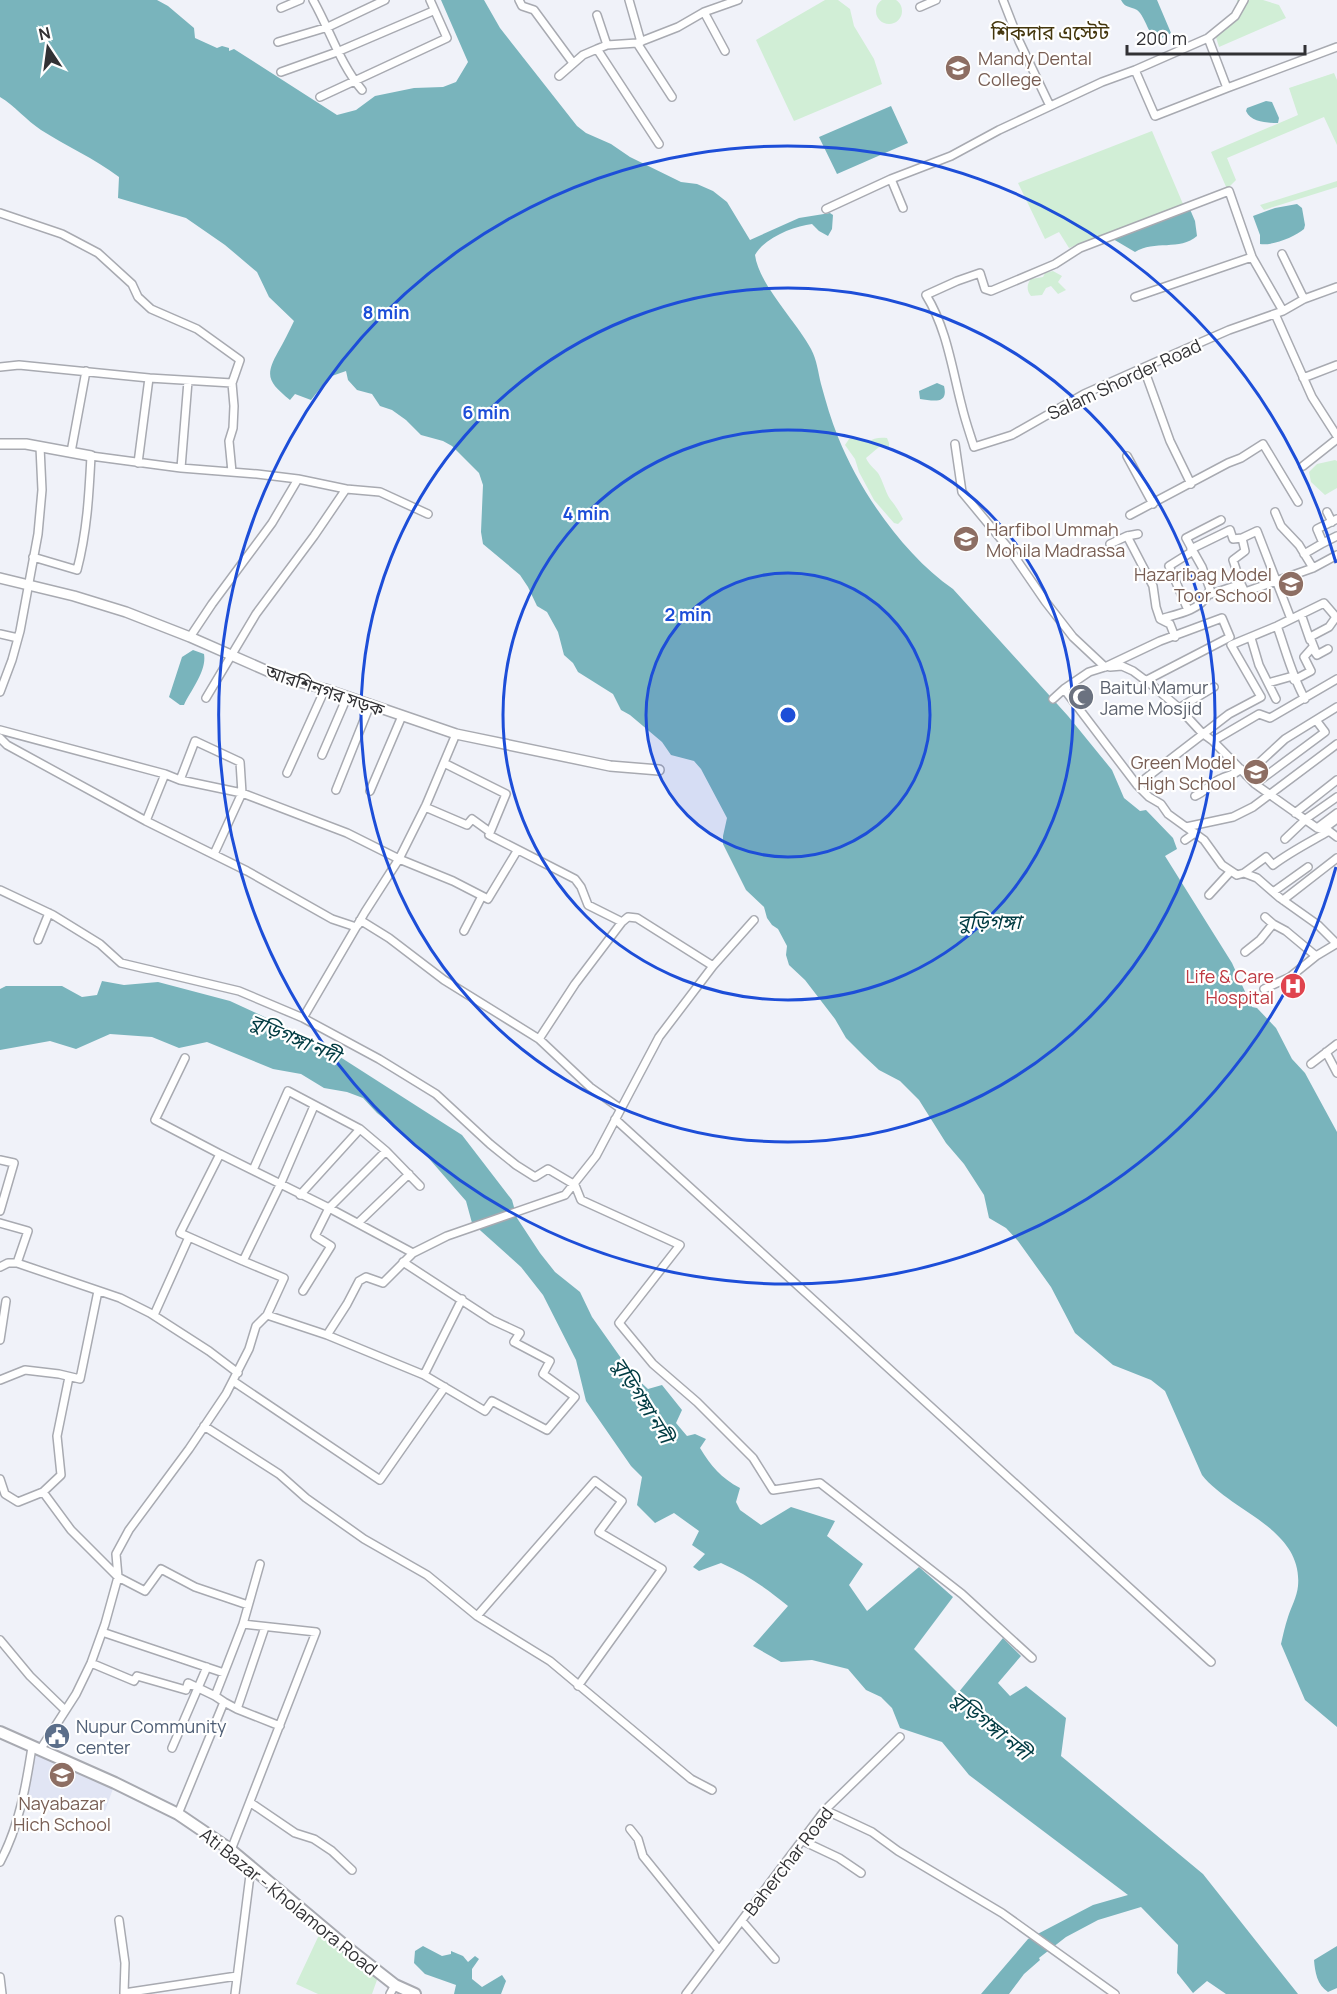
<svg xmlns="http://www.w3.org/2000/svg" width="1337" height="1994" viewBox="0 0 1337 1994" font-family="Manrope,'Noto Sans Bengali',sans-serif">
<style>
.built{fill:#e1e5f4}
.green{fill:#d1eed6}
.water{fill:#79b4bc}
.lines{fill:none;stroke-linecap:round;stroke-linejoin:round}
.minor-casing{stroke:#a8aab1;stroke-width:10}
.tertiary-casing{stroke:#a8aab1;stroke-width:12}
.secondary-casing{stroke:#a8aab1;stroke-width:14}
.minor{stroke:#fff;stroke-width:7}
.tertiary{stroke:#fff;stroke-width:9}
.secondary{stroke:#fff;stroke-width:10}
.ring{fill:none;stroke:#1d4ed8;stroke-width:3}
.labels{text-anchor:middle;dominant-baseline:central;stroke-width:4.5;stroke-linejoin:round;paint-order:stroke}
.education-label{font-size:18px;fill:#785e54;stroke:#fff;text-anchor:start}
.street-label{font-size:18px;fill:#313134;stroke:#fff}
.worship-label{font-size:18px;fill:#5b616d;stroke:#fff;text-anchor:start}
.health-label{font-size:18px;fill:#be3a42;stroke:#fff;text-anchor:end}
.service-label{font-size:18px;fill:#4e5e75;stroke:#fff;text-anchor:start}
.neighbourhood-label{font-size:20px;fill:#44360d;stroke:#fff}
.water-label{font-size:20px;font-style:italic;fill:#003b42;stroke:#fff}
.centre{fill:#1d4ed8;stroke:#fff;stroke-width:3}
.ring-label{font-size:18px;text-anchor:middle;font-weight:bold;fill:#1d4ed8;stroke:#fff;stroke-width:4.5;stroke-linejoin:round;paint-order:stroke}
</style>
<rect width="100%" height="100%" fill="#f0f2f9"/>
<!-- built -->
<path class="built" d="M32 1747 115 1783 105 1811 23 1796Z"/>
<!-- green -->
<path class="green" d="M876 11a13 13 0 1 1 26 0a13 13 0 1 1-26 0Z
M825 0H838L850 9 854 26 874 59 882 84 794 121 756 40Z
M1237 0H1263L1279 5 1286 18 1219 47 1215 34 1240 15Z
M1334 73 1337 80V145L1324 117 1227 158 1236 180 1227 189 1211 152 1298 115 1289 88Z
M1152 131 1183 204 1069 248 1059 232 1045 239 1018 183Z
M1337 181V187L1264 210 1260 205Z
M1053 271 1062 276 1058 282 1066 290 1058 294 1051 286 1046 288 1042 295 1031 296C1027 291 1026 285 1031 279L1043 277 1045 273Z
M856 437 868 442C873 438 880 437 887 438L889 443V448L879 447 866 458C869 465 874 468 878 473 883 481 885 491 890 499 895 505 899 511 903 519L898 524 894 523 874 500 859 472 855 459 845 445 849 439Z
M1335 460 1337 461V488L1325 495 1311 482 1309 472 1317 464Z
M319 1935 378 1977 372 1994H318L296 1984Z"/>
<!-- water -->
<path class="water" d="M0 0H157L168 6 194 28 195 38 217 48 222 46 229 48V51L234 49 337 115 356 110 375 96 414 88 443 87 456 82 468 62 441 0H484L500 28 577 126 586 133 611 144 630 157 681 182 697 184 713 191 727 202 750 240 799 218 830 213 833 215 832 229 828 236 819 231 812 224C794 226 764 238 755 255 759 285 796 321 811 349 817 360 818 372 821 384 826 402 831 420 838 437 860 492 904 555 953 589L1068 716 1112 770 1124 798 1140 811 1146 810 1173 838 1177 849 1165 856 1232 963 1252 1007 1257 1008 1276 1028 1292 1059 1305 1073 1337 1132V1727L1305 1700 1281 1644C1283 1635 1285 1626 1288 1617 1291 1607 1297 1597 1298 1586 1303 1528 1231 1512 1202 1475L1165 1391 1151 1380 1113 1365 1075 1333 1051 1287 1018 1241 1006 1228 989 1218 984 1195 964 1164 946 1143 919 1100 900 1081 879 1070 864 1056 846 1038 835 1019 805 980 789 965 786 955 787 946 778 929 772 925 767 918 764 907 746 890 723 844V836L727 818 701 769 694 761 671 755 662 742 630 715 621 710 613 694 578 672 573 663 564 655 558 632 547 612 537 606 528 587 520 575 483 544 481 532 483 485 479 473 452 446 443 441 421 435 406 420 392 410 380 406 372 394 357 390 348 380 346 371 329 377 311 400 295 394 290 400C269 382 264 377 278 352 284 342 289 331 294 321L269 297 257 272 225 245 186 218 118 198 119 177C94 158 66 146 41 130 26 120 15 106 0 97Z
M1121 0H1157L1171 33C1148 50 1149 19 1137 10 1130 6 1125 8 1121 0Z
M1266 101 1272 102 1279 118 1278 123C1266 123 1251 122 1246 111L1247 108Z
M891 106 908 143 837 174 819 137Z
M1297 204 1302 208 1305 225 1304 229C1295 237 1272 246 1260 244V235L1253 216 1275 208Z
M1189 207 1195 221 1197 236C1180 251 1154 240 1135 252L1113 239Z
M937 383 944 386C949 406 931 400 920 399L919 391Z
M193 650 204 654C207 671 191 690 184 705H180L169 697 182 657Z
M102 981 124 985 158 982 230 1001 312 1039 462 1135 512 1200 517 1218 540 1253 555 1272 580 1292 592 1317 633 1375 648 1389 662 1385 682 1410 676 1423 687 1436 695 1434 706 1439 700 1448C711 1466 721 1478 740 1488L736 1502 740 1510 761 1525 791 1507 835 1521 827 1536 863 1564 849 1585 867 1611 919 1567 953 1597 914 1649 958 1693 1003 1638 1021 1656 998 1683 1010 1696 1026 1686 1066 1718 1061 1756 1203 1874 1298 1994H1226L1207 1981 1193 1993 1177 1973 1178 1945 1141 1907 1098 1920 1066 1937 1039 1958 1040 1960 1024 1974 1009 1994H981L1028 1939 1093 1905 1128 1895 969 1775 942 1742 900 1728 892 1708 881 1697 866 1690 848 1669 812 1660 781 1662 753 1646 788 1606C766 1588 746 1574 721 1563L699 1571 693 1567 705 1554 692 1545 699 1531 674 1513 655 1523 637 1505 642 1477 631 1466 586 1401 576 1360 543 1295 521 1267 472 1223 466 1201 418 1146 377 1113 363 1098 347 1092 324 1088 301 1074 273 1069 207 1042 179 1048 152 1037 110 1034 76 1049 50 1041 0 1050V989L6 986H62L82 997 97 995Z
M423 1946 442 1956 451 1954V1951L463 1956 468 1962 475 1956 479 1959 472 1969V1979L482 1987 502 1975 506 1981 501 1994H454L456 1985 425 1974 414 1963 415 1951Z
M1337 1946V1988L1328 1992C1317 1985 1315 1972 1314 1960Z"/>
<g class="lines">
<!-- minor casing -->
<g class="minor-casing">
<path id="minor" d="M313 0C330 30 340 64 362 90
M519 0 522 6 534 10 573 63
M629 0 641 42
M1003 0 1019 41 1050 106
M920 7 936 0
M281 8 300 0
M704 12 725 51
M597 15 607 45
M278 42 328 27 385 0
M637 43 672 97
M597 49 659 144
M1135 70 1155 116 1227 88 1208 38
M281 72 337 52 433 11
M559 76 583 55 597 49 607 45 637 43 678 27 704 12 738 0
M1227 88 1337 47
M320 97 447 38 430 0
M891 179 903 208
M826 209 891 179 951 156 999 130 1102 82 1135 70 1208 38 1235 16 1244 0
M0 213 62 234 98 253 132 284 138 297 151 309 197 329 240 360 232 383 149 378 19 365 0 367
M1282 254 1304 299
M1135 297 1252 257
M1283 311 1252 257 1229 191 1080 248 1055 264 991 291 985 289 980 273 957 281 926 295C947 329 952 369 962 407 965 420 970 434 974 447L1012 435 1084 394 1174 354 1229 330 1283 311 1304 299 1337 287
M1275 314 1312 397 1337 436
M1144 369 1170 441 1191 484
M1303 378 1337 365
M232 383 234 406 233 428 229 441 232 472
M955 444 962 492 1010 550 1045 601 1073 637 1105 667
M71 452 86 371
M1127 456 1153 504
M138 463 149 378
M1303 466 1337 439
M181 468 188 381
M346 489 380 492 428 514
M1275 512 1281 526 1299 545 1313 568
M1327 512 1332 522
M1130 515 1228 463 1241 458 1263 444 1298 502
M1127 536 1138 534
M1242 538 1257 531 1291 619
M1323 543 1337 536
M1110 544 1127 536 1153 586 1156 607 1160 619
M1191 549 1230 530 1233 539 1242 538 1245 551 1233 560 1241 584
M1193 551 1202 567 1210 589 1207 596
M1304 554 1323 543 1317 529 1337 519
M33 557 77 570C87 532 89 495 91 456L181 468 257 474 298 479
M1188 610 1169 566 1193 551 1186 538 1221 520
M1301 614 1310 640
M1277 626C1286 651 1292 676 1305 699
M0 634 18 638
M190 637 212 604 272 523 298 479 346 489 314 536 256 614 206 698
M1175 637 1170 624 1160 619C1178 614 1198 611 1208 595L1241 584 1245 592 1313 568 1337 555
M1251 638 1259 665 1268 683 1293 676
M1110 667 1122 666 1133 671 1153 686 1179 708 1202 733 1213 741 1255 784 1317 828 1329 831 1337 837
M1294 680 1311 671 1304 657 1312 648 1317 655 1328 649
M1268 683 1276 699
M1064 689 1137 785 1149 797 1161 804 1168 814 1204 840 1222 865 1237 875 1244 873 1257 878 1280 898 1318 925 1337 944
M0 692 12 660 20 631 38 534 42 490 40 447
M1053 699 1064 689 1089 672 1105 667 1160 641 1222 618 1230 637 1145 681
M1179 708 1214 687
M0 730 165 774 180 780 242 793 347 833 399 859 453 881 488 899 517 851
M0 738 7 745 146 821
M1213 741 1259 714 1270 718 1337 679
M322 755 347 697
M444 763 506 794 489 835 575 879 581 887 588 905 622 922 628 917 637 918 713 966
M287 773 325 689
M165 774 146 821 247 871 332 919 356 927 358 925
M1246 775 1285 739 1337 707
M180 780 195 741 240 762 242 793 214 854
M1255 784 1325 732 1316 720
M1137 785 1229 714 1261 697 1231 645 1277 626 1324 603 1336 617 1329 627 1310 637 1317 655
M336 790 370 705
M370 791 402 716
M1195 796C1205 792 1210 784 1220 779 1229 774 1232 777 1241 769
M425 807 467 825 472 819 490 832
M1295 813 1337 780
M1307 818 1337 797
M1186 827 1233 817 1253 807 1337 744
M1317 828 1337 813
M1322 830 1337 819
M1285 839 1306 819
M1185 840 1195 833
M1244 873 1266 857 1273 865C1290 852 1310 842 1329 831
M0 890 53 915 100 944 121 963 239 991 303 1018 379 1059 436 1094 490 1144 516 1165 535 1177 548 1169 575 1185 581 1200 680 1245 619 1323 653 1364 697 1402 753 1458 773 1490 820 1483 962 1594 1032 1658
M1273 892 1308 867
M1209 895 1231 871
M1283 900 1337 858
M1265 917 1273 924
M360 920 389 938 444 980 539 1039 590 1087 621 1109
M464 931 482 896
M38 940 49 913
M1245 952 1260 940 1273 924 1286 931 1316 956
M1264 989 1290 977 1316 956 1336 944
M303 1018 365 912 399 859 426 805 456 734
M539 1039 575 984 622 922
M1326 1052 1337 1073
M185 1058 155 1120 220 1154
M1311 1064 1337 1044
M615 1119 1211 1662
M0 1160 14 1163 0 1211
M253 1170 288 1091 360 1129
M300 1195 360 1129 386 1151 420 1186
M0 1223 28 1231 17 1263
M358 1223 409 1174
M189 1237 180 1233 220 1154 329 1208 413 1253
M403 1262 492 1320 520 1333 514 1342 550 1361 543 1374 575 1397 547 1430 492 1401 485 1411 424 1375
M0 1267 8 1263H17L120 1298 150 1313 209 1351 238 1373
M303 1291 331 1246 315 1236 329 1208 386 1151
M154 1315 189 1237 243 1261
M267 1315 284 1278 243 1261 280 1185 314 1106
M327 1335 424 1375 462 1299
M0 1340 6 1301
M0 1380 25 1370 59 1374 80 1379 98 1291
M233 1381 380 1480 445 1387
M204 1426 279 1474 306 1498 364 1539 427 1575 477 1616 550 1661 691 1779 712 1790
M0 1479 5 1494 18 1502 43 1492 71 1530 118 1577 145 1591 161 1569 195 1587 248 1605
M43 1492 61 1475 57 1436 69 1377
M477 1616 595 1481 622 1501 599 1532 662 1569 578 1686
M102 1632 224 1673 243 1624
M0 1640 30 1676 65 1710
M91 1663 134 1681 137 1676 186 1690 188 1683 215 1696
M224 1702 237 1709 265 1627
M237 1709 280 1726
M172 1748 207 1667
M40 1750 76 1694 91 1663 105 1624 118 1577 116 1554 129 1530 189 1449 226 1394 249 1349 256 1326 267 1315 327 1335 347 1304 359 1281 366 1277 383 1283 413 1253 447 1236 565 1195 596 1156 659 1037 713 966 754 920
M251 1803 295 1833 314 1839 332 1851 352 1870
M825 1810 872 1832 898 1851 1002 1913 1115 1994
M178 1814 224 1702 215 1696 224 1673
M630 1829 638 1839 643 1856 719 1950
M803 1841 839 1858 861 1873
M231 1850 316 1632 243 1624 260 1564
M0 1862C19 1827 26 1786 32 1747
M119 1920 125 1963 124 1993 237 1976
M742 1921 775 1959
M0 1977 2 1994
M235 1994 251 1867
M390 1994 395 1985
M686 1994 825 1810 900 1737"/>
</g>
<!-- tertiary casing -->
<g class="tertiary-casing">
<path id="tertiary" d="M0 444H26L91 456
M0 578 74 596 126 612 190 637 281 677 325 689 456 734 610 766 659 770"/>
</g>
<!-- secondary casing -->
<g class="secondary-casing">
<path id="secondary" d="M0 1732 115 1783 178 1814 231 1850 349 1949 395 1985 415 1994"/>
</g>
<!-- minor -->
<use href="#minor" class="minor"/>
<!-- tertiary -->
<use href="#tertiary" class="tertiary"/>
<!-- secondary -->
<use href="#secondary" class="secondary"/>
</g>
<!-- distance rings -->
<circle cx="788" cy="715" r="142" fill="#1d4ed8" fill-opacity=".12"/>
<g class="ring">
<circle cx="788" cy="715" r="142"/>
<circle cx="788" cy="715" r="285"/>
<circle cx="788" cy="715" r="427"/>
<path d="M1336 867A569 569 0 1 1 1336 563"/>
</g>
<!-- icons -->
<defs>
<g id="university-disc" transform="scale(1.35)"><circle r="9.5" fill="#8d6e63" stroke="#fff"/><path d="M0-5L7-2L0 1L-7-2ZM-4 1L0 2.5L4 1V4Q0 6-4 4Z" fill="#fff"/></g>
<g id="school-disc" transform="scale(1.35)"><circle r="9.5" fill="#8d6e63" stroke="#fff"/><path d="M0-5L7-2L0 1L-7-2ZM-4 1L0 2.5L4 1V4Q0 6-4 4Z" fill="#fff"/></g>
<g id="mosque-disc" transform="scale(1.35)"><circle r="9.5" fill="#6b7280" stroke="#fff"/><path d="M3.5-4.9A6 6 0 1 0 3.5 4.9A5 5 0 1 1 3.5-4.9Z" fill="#fff"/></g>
<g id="hospital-disc" transform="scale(1.35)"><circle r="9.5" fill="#e0444e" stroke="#fff"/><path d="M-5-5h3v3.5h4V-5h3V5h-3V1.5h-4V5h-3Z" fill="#fff"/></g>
<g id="civic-disc" transform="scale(1.35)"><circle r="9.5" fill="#5c6f8a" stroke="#fff"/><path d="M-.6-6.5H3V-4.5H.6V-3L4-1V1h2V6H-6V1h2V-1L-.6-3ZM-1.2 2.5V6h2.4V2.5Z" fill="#fff"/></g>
</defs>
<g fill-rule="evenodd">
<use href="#university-disc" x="958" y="68"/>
<use href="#school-disc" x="966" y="539"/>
<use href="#school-disc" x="1291" y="584"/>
<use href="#mosque-disc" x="1081" y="697"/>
<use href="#school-disc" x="1256" y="772"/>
<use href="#hospital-disc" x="1293" y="986"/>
<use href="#civic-disc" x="57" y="1736"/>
<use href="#school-disc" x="62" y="1775"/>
</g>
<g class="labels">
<!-- education labels -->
<g class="education-label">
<text x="978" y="58">Mandy Dental<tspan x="978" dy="21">College</tspan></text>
<text x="986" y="529">Harfibol Ummah<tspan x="986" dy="21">Mohila Madrassa</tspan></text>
<text x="1272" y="574" text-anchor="end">Hazaribag Model<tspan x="1272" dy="21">Toor School</tspan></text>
<text x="1236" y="762" text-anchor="end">Green Model<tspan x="1236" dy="21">High School</tspan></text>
<text x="62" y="1803" text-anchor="middle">Nayabazar<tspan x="62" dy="21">Hich School</tspan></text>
</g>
<!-- street labels -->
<g class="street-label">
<text transform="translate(1124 379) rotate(-25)">Salam Shorder Road</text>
<text transform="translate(325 690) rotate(19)">আরশিনগর সড়ক</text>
<text transform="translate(788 1861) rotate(-52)">Baherchar Road</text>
<text transform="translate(289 1901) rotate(39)">Ati Bazar - Kholamora Road</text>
</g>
<!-- worship labels -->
<g class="worship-label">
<text x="1100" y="687">Baitul Mamur<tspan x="1100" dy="21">Jame Mosjid</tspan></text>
</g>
<!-- health labels -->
<g class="health-label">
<text x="1274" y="976">Life &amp; Care<tspan x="1274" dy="21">Hospital</tspan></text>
</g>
<!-- service labels -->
<g class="service-label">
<text x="76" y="1726">Nupur Community<tspan x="76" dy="21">center</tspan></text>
</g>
<!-- neighbourhood labels -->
<g class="neighbourhood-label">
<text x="1050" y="32">শিকদার এস্টেট</text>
</g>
<!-- water labels -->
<g class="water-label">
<text x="989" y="921">বুড়িগঙ্গা</text>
<text transform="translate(295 1038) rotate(23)">বুড়িগঙ্গা নদী</text>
<text transform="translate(643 1400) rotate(58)">বুড়িগঙ্গা নদী</text>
<text transform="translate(991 1725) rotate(39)">বুড়িগঙ্গা নদী</text>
</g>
</g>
<circle cx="788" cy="715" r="9" class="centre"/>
<g class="ring-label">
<text x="386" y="319">8 min</text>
<text x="486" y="419">6 min</text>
<text x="586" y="520">4 min</text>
<text x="688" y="621">2 min</text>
</g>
<!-- north arrow -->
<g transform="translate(48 48) rotate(347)" stroke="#ffffff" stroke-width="4.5" paint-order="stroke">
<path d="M0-4.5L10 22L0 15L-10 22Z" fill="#313134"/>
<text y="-9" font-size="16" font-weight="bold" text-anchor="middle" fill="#313134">N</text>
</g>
<!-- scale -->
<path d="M1127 45v9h178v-9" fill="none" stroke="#313134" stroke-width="3"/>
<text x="1136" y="45" font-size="18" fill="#313134" stroke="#ffffff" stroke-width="4.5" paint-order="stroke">200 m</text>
</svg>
